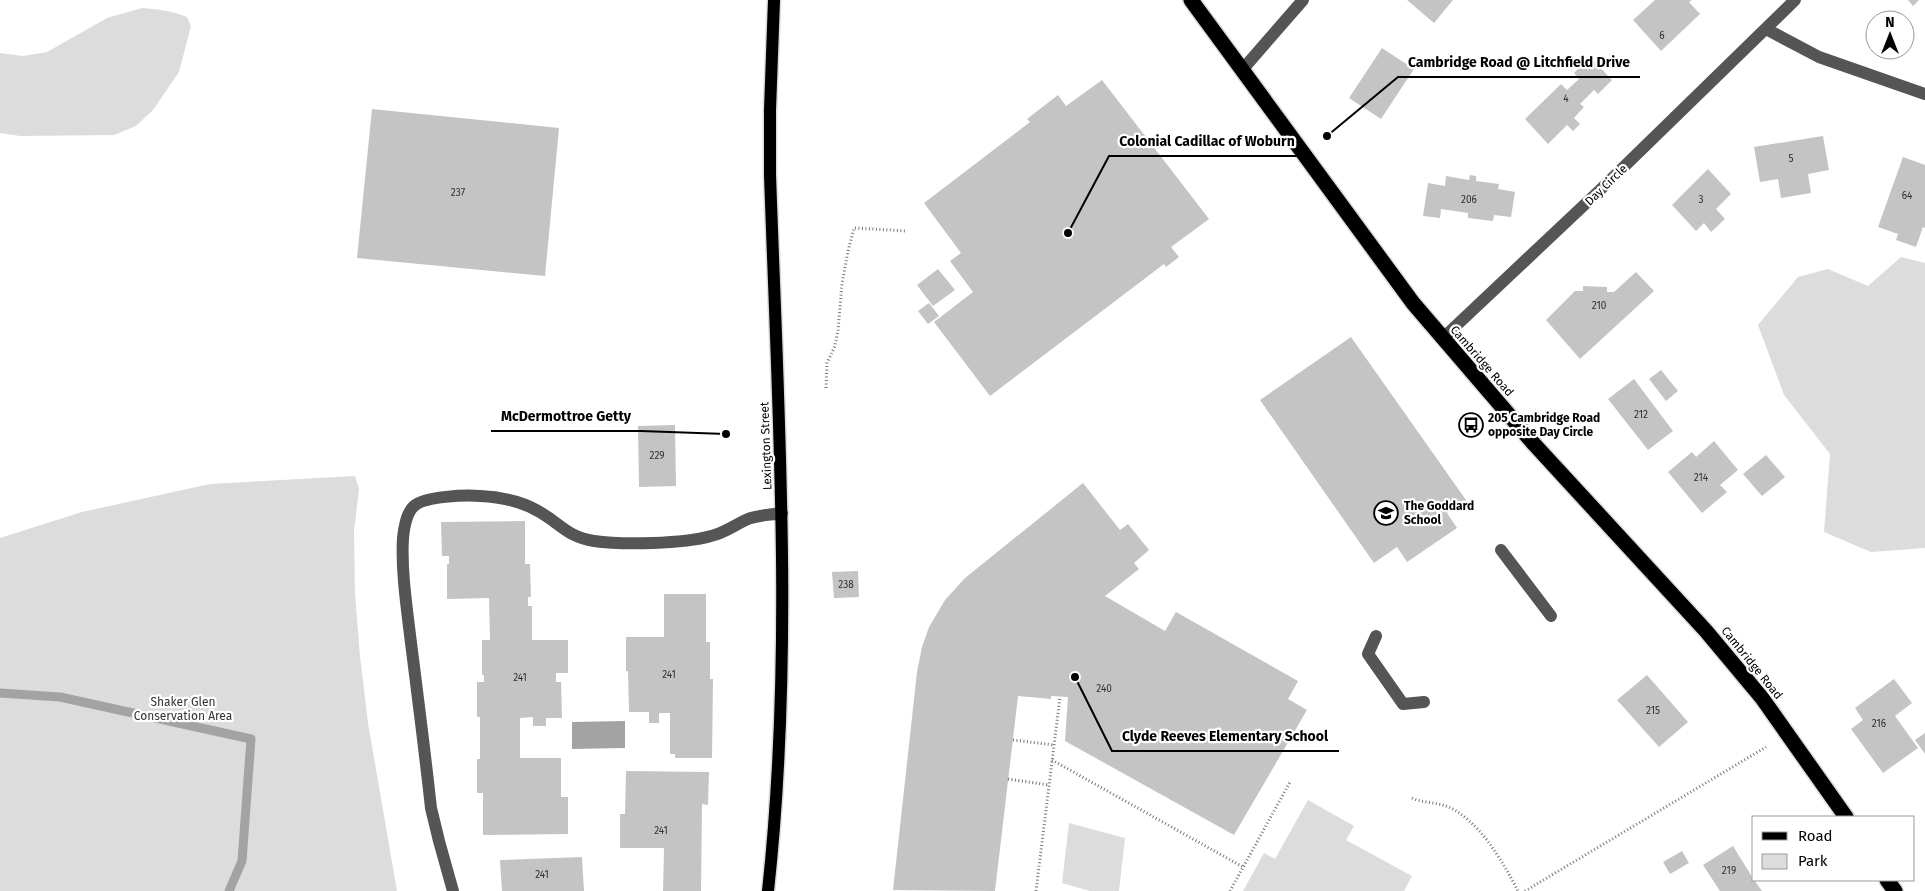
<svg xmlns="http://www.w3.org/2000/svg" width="1925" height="891" viewBox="0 0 1925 891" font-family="'Fira Sans',sans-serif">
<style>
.green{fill:#dcdcdc}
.water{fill:#a3a3a3}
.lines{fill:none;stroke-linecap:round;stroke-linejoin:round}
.stream{stroke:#a3a3a3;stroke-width:9}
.building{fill:#c4c4c4}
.major-casing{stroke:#dbdbdb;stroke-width:15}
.highway-casing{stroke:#dbdbdb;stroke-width:18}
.path{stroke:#777;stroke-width:3;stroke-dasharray:1 2.5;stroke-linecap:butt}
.minor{stroke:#555;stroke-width:12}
.major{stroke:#000;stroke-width:12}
.highway{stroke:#000;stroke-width:15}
.labels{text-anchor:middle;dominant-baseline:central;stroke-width:4.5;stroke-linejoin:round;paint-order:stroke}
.number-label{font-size:10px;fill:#313131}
.street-label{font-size:12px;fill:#000;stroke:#fff}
.poi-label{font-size:12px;font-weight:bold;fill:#000;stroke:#fff;text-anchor:start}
.park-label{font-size:12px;fill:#333;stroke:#fff}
.leader{fill:none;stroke:#000;stroke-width:2}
.callout-dot{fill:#000;stroke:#fff;stroke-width:2}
.callout-label{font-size:14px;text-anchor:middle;font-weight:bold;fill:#000;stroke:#fff;stroke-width:4.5;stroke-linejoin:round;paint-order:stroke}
</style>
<rect width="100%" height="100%" fill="#fff"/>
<!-- green -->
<path class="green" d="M142 8C158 9 172 11 187 17L191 26 179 72 153 110 136 126 114 135 20 136 0 133V53L23 56 47 52 107 18Z
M1901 257 1925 263V548L1871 552 1824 532 1830 454 1784 395 1758 325 1798 277 1828 269 1868 286Z
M355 476 359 489 354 531 355 594 360 656 368 723 397 891H0V538L82 512 210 484Z
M1308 800 1354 826 1346 840 1412 876 1404 891H1243L1264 853 1275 859Z
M1069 823 1125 838 1119 891H1090L1062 883Z"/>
<!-- water -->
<path class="water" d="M625 721V748L572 749V722Z"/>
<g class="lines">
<!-- stream -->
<path class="stream" d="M0 693 60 697 251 739 242 861 229 891"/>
</g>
<!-- building -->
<path class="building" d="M1407 0H1453L1434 23Z
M1655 0H1692L1689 2 1700 14 1661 51 1633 20Z
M1908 0H1919L1913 6Z
M1382 48 1414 69 1381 119 1349 98Z
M1590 57 1612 80 1598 94 1594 90 1580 104 1584 107 1574 118 1580 124 1573 131 1567 125 1548 144 1525 119 1561 84 1567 90 1579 79 1574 73Z
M1102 80 1209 219 1171 247 1179 257 1166 267 1164 264 990 396 934 322 973 292 950 261 961 253 924 203 1030 122 1027 119 1058 95 1066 106Z
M372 109 559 128 545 276 357 258Z
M1823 136 1829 170 1808 174 1811 193 1781 198 1778 179 1760 182 1754 147Z
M1903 157 1925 165V228L1923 227 1916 247 1896 240 1898 234 1878 227Z
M1708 169 1731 194 1716 209 1725 219 1711 232 1704 223 1696 231 1672 205Z
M1470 175 1476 176V181L1499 184 1498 189 1515 192 1511 217 1494 215 1493 221 1468 218V213L1441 209 1440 218 1423 216 1428 183 1445 186 1446 176 1469 180Z
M938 269 955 290 933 306 917 285Z
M1636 272 1654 291 1580 359 1546 320 1575 291H1583V286L1607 287V292H1614Z
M929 303 939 316 928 324 918 311Z
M1351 337 1466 500 1447 513 1457 528 1407 562 1397 547 1374 563 1260 400Z
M1661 370 1678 391 1666 401 1649 379Z
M1634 379 1673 431 1648 450 1608 399Z
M675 425 676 486 639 487 638 426Z
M1714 441 1738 470 1720 485 1727 492 1702 513 1668 472 1692 452 1696 457Z
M1766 455 1785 477 1762 496 1743 474Z
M1083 483 1120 530 1128 524 1149 550 1134 563 1139 569 1105 596 1165 631 1176 612 1298 681 1288 699 1307 710 1234 835 1065 741 1068 697 1051 696V699L1018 696 995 891 893 890 917 672 922 647 929 627 945 600 965 578Z
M525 521V564H530L531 597H528V606H532V640H568V673H556V682H561L562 718H546V726H533V717L520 718V758H561V797H568V834L483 835V793H477V759H480V717H477V682H484V675H482V640H490L489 598 447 599V564H449V556H442L441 522Z
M858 571 859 597 834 598 832 572Z
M664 594H706V642H710V679H713L712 758H675V754H670V713H659V723H649V712H629L628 671H626V637H664Z
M1647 675 1688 722 1659 747 1617 700Z
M1894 679 1912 703 1895 716 1918 748 1883 773 1851 729 1863 720 1855 708Z
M1925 733V754L1915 740Z
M626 771 709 772 708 805 702 804 701 891H663L664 848H620V814H625Z
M1733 846 1754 880 1762 891H1720L1703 865Z
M1682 851 1689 863 1670 874 1663 862Z
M582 857 584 891H502L500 860Z"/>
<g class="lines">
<!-- major casing -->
<g class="major-casing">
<path id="major" d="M768 891C794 653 778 413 770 174V110L774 0"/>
</g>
<!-- highway casing -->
<g class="highway-casing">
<path id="highway" d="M1191 0 1413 303 1534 444 1706 631 1762 698 1846 817
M1887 880 1895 891"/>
</g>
<!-- path -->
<path class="path" d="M826 388 827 363 835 346 838 330 842 284 848 251 854 228 906 231
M1013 740 1054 745
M1052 760 1243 867
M1008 779 1049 785
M1412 798C1423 803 1435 802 1446 806 1478 818 1503 862 1518 891
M1036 891 1060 697
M1230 891 1290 782
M1525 891 1766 747"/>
<!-- minor -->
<path class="minor" d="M1766 29 1819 57 1925 94
M1243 69 1303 0
M1443 338 1599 191 1795 0
M1501 550 1551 616
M1376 636 1368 654 1403 704 1424 702
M453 891 439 841 431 808C425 753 418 698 411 643 407 609 401 571 403 538 404 528 406 513 414 506 425 496 466 495 480 496 500 497 521 501 538 511 560 523 567 537 594 541 622 545 683 544 711 536 725 533 736 524 748 519 758 515 771 515 782 513"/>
<!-- major -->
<use href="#major" class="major"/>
<!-- highway -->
<use href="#highway" class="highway"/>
</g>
<!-- icons -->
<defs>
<g id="bus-ring" transform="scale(1.25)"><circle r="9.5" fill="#fff" stroke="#000" stroke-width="1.5"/><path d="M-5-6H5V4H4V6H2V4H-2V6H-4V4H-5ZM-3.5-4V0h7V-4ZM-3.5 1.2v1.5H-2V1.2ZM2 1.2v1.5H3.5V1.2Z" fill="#000"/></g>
<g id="school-ring" transform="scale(1.25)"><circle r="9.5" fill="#fff" stroke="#000" stroke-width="1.5"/><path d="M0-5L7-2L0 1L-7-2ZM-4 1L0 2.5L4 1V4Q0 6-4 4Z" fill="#000"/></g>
</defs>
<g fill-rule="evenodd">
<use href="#bus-ring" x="1471" y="425"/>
<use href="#school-ring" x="1386" y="513"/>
</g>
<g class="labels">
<!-- number labels -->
<g class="number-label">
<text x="1662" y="36">6</text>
<text x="1566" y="99">4</text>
<text x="1791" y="159">5</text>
<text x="458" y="193">237</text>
<text x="1907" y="196">64</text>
<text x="1469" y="200">206</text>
<text x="1701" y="200">3</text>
<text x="1599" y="306">210</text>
<text x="1641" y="415">212</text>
<text x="657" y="456">229</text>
<text x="1701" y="478">214</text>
<text x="846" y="585">238</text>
<text x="669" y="675">241</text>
<text x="520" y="678">241</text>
<text x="1104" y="689">240</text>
<text x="1653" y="711">215</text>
<text x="1879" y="724">216</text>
<text x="661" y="831">241</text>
<text x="1729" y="871">219</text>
<text x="542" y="875">241</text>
</g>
<!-- street labels -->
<g class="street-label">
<text transform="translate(1606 185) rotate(-44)">Day Circle</text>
<text transform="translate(1482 361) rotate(49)">Cambridge Road</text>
<text transform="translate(766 446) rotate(-92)">Lexington Street</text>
<text transform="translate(1752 663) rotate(51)">Cambridge Road</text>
</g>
<!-- poi labels -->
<g class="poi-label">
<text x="1488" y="418">205 Cambridge Road<tspan x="1488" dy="14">opposite Day Circle</tspan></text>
<text x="1404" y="506">The Goddard<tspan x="1404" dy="14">School</tspan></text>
</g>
<!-- park labels -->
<g class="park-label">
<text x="183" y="702">Shaker Glen<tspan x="183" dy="14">Conservation Area</tspan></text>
</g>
</g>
<!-- callouts -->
<path class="leader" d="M1327 136L1398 77H1640M1068 233L1109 156H1304M726 434L641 431H491M1075 677L1112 751H1339"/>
<g class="callout-dot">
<circle cx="1327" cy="136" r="5"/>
<circle cx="1068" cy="233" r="5"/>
<circle cx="726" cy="434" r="5"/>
<circle cx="1075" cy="677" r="5"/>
</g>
<g class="callout-label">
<text x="1519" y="67">Cambridge Road @ Litchfield Drive</text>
<text x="1207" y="146">Colonial Cadillac of Woburn</text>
<text x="566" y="421">McDermottroe Getty</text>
<text x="1225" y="741">Clyde Reeves Elementary School</text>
</g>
<!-- legend -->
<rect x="1752" y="816" width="162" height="65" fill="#ffffff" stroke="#999999"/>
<rect x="1762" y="832" width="25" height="8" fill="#000000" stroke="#999999"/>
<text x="1798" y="841" font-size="15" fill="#000000">Road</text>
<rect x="1762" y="854" width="25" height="15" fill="#dcdcdc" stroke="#999999"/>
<text x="1798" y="866" font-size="15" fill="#000000">Park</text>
<!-- north arrow -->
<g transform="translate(1890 35)"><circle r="24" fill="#ffffff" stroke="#999999"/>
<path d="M0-4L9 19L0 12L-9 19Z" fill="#000000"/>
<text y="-8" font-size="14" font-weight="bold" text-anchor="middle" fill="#000000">N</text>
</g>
</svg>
